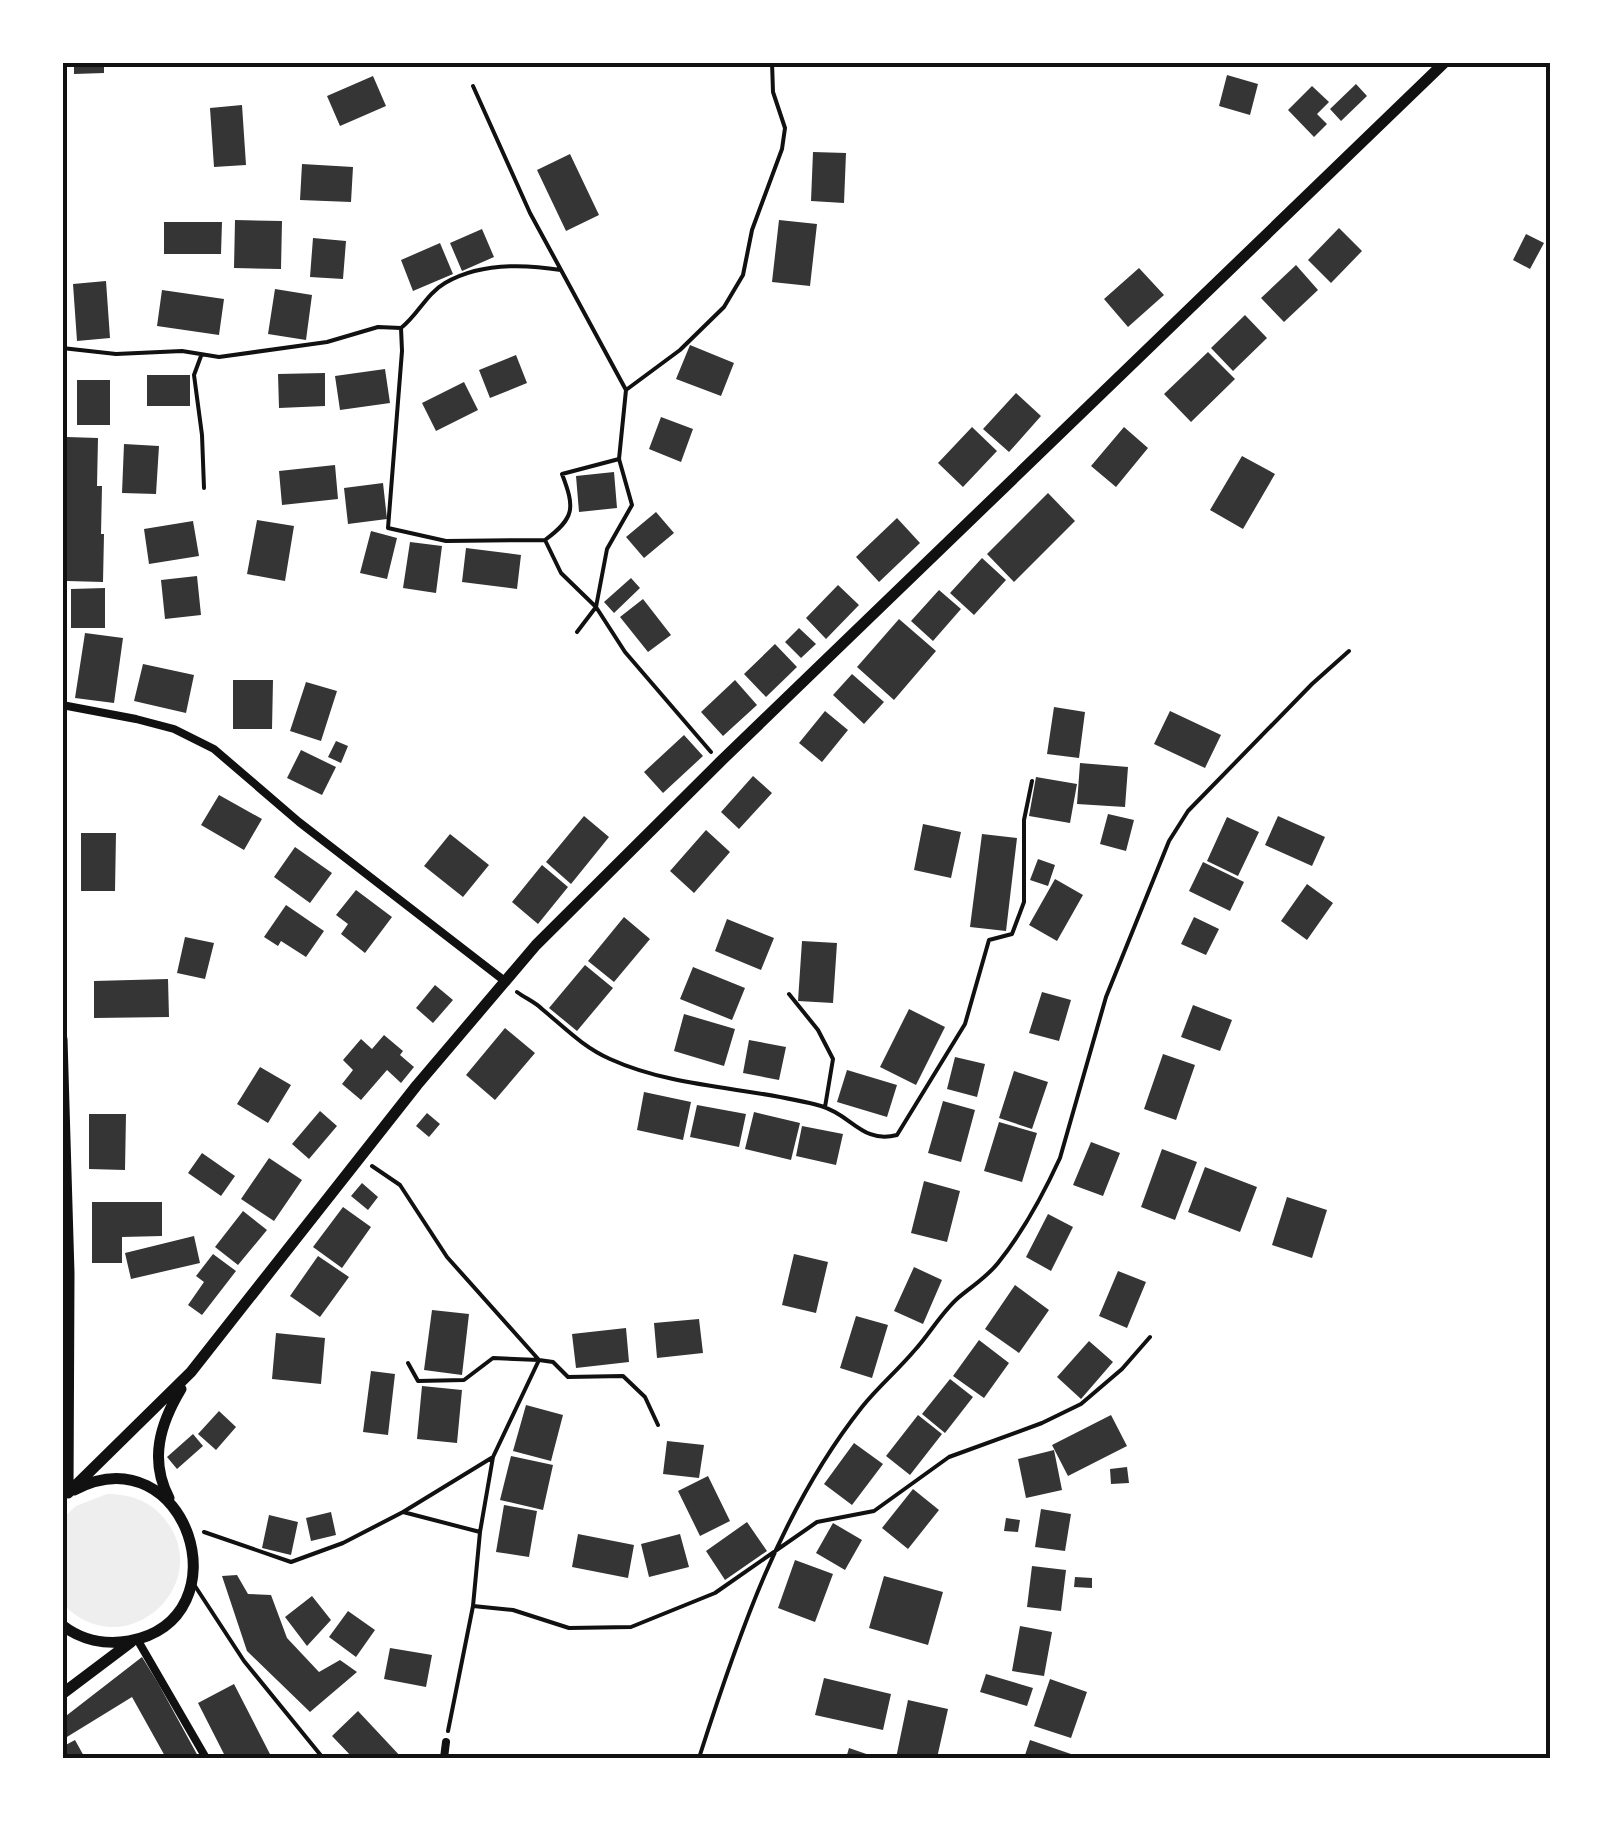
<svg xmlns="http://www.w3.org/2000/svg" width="1613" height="1821" viewBox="0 0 1613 1821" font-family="Montserrat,sans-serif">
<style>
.green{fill:#eee}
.building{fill:#353535}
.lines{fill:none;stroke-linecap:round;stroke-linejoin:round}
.path{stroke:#111;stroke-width:4}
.service{stroke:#111;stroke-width:4}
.minor{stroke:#111;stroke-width:8}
.secondary{stroke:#111;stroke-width:11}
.neatline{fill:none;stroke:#111;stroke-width:4}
</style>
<rect width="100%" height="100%" fill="#fff"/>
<!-- green -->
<path class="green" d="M107 1494C129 1494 148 1500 163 1517 219 1582 125 1669 63 1604V1518L76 1506Z"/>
<!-- building -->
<path class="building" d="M74 62H104V73L74 74Z
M1227 75 1258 84 1250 115 1219 106Z
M373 76 386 106 340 126 327 96Z
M1356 84 1367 96 1341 121 1330 109Z
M1312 86 1329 102 1317 114 1327 124 1314 137 1288 110Z
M242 105 246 165 214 167 210 108Z
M813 152 846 153 844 203 811 201Z
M570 154 599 215 566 231 537 170Z
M302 164 353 167 351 202 300 200Z
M235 220 282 221 281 269 234 268Z
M779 220 817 224 810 286 772 282Z
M164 222H222L221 254H164Z
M1339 228 1362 251 1331 283 1308 260Z
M482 229 494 257 462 271 450 243Z
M1526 234 1544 243 1530 269 1513 260Z
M313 238 346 241 343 279 310 277Z
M440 243 453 274 413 291 401 260Z
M1296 265 1318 290 1284 322 1261 298Z
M1139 268 1164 295 1128 327 1104 299Z
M106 281 110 338 77 341 73 284Z
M275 289 312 295 306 340 268 334Z
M162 290 224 299 219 335 157 326Z
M1245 315 1267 338 1233 371 1211 348Z
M690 345 734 363 721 396 676 379Z
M1208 352 1235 379 1191 422 1164 394Z
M516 355 527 383 490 398 479 370Z
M385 369 390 403 340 410 335 376Z
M325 373V406L279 408 278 374Z
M147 375H190V406H147Z
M77 380H110V425H77Z
M464 382 478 410 436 431 422 403Z
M1016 393 1041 416 1009 452 983 429Z
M661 417 693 429 681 462 649 449Z
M972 427 997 451 963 487 938 463Z
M1124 427 1148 448 1116 487 1091 466Z
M67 437 98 438 97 486H102L101 534H104L103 582 67 581Z
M124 444 159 446 156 494 122 493Z
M1242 456 1275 474 1243 529 1210 510Z
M335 465 338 499 282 505 279 471Z
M614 472 617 508 579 512 576 476Z
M383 483 387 519 348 524 344 488Z
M1048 493 1075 521 1014 582 987 554Z
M656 512 674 533 644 558 626 537Z
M897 518 920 543 879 582 856 557Z
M257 520 294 526 285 581 247 574Z
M193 521 199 556 149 564 144 529Z
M371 531 397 538 387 579 360 573Z
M410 542 442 546 436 593 403 588Z
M466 548 521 555 517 589 462 582Z
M982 558 1006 580 974 615 950 593Z
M197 576 201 615 165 619 161 580Z
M631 578 640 588 614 613 604 602Z
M838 585 859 605 826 639 806 618Z
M105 588V628H71V589Z
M939 590 961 609 933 641 911 621Z
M643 599 671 635 648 652 620 617Z
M899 619 936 651 894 700 857 667Z
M799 628 816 644 801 658 785 642Z
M85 633 123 638 114 703 75 698Z
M775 644 797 667 766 697 744 674Z
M143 664 194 675 186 713 134 701Z
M852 674 884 702 864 724 833 695Z
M233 680H273L272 729H233Z
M735 680 757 705 723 736 701 712Z
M306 682 337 691 321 741 290 731Z
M1054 707 1085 712 1079 758 1047 754Z
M825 711 848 730 822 762 799 743Z
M1170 711 1221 735 1205 768 1154 744Z
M684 735 703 756 663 793 644 772Z
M336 741 348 746 341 763 328 757Z
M301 750 336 767 322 795 287 778Z
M1080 763 1128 767 1125 807 1077 804Z
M753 776 772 793 739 829 721 812Z
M1036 777 1077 784 1070 823 1029 816Z
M219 795 262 819 244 850 201 825Z
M1108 814 1134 820 1126 851 1100 844Z
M584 816 609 837 571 884 546 862Z
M1278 816 1325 837 1312 866 1265 845Z
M1227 817 1259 832 1238 876 1207 861Z
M923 824 961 832 951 878 914 870Z
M706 830 730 852 694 893 670 871Z
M81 833H116L115 891H81Z
M450 834 489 865 463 897 424 866Z
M982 834 1017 838 1006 931 970 927Z
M295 847 332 873 310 903 274 877Z
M1038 859 1055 865 1048 886 1030 880Z
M1203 862 1244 882 1230 911 1189 891Z
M542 865 568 887 538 924 512 902Z
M1055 879 1083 895 1057 941 1029 925Z
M1307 884 1333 903 1307 940 1281 921Z
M356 890 392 917 365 953 341 934 348 924 336 915Z
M286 905 324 931 306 957 281 941 278 946 264 937Z
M624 917 650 939 614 982 588 961Z
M1194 917 1219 929 1206 955 1181 944Z
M727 919 774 938 761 970 715 951Z
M185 937 214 943 205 979 177 973Z
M802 941 837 943 833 1003 798 1001Z
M585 965 613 988 577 1031 549 1008Z
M693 967 745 988 732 1020 680 999Z
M168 979 169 1017 94 1018V981Z
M435 985 453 1000 433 1023 416 1008Z
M1042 992 1071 1000 1059 1041 1029 1033Z
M1193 1005 1232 1020 1220 1051 1181 1037Z
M909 1009 945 1027 916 1085 880 1067Z
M684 1014 735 1029 724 1066 674 1051Z
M505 1028 535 1053 495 1100 466 1075Z
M384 1035 403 1051 400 1055 414 1067 401 1083 387 1070 361 1100 342 1084 353 1070 343 1060 361 1039 372 1049Z
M749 1040 786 1047 779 1080 743 1073Z
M1163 1054 1195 1065 1176 1120 1144 1109Z
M955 1057 985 1064 977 1097 947 1089Z
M260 1067 291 1085 268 1123 237 1104Z
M847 1070 897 1085 887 1117 837 1102Z
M1014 1071 1048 1082 1032 1129 999 1118Z
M644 1092 691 1102 683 1140 637 1130Z
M943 1101 975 1110 961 1162 928 1153Z
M697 1105 746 1114 739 1147 690 1137Z
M320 1111 337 1126 309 1159 292 1144Z
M754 1112 800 1123 791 1160 745 1149Z
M427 1113 440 1124 429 1137 416 1126Z
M89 1114H126L125 1170 89 1169Z
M999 1122 1037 1133 1022 1182 984 1171Z
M802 1126 843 1134 836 1165 796 1156Z
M1091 1142 1120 1153 1103 1196 1073 1185Z
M1162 1149 1197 1162 1175 1220 1141 1207Z
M202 1153 235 1176 221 1196 188 1173Z
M269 1158 302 1180 274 1221 241 1199Z
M1205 1167 1257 1187 1240 1232 1188 1212Z
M924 1181 960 1191 947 1242 911 1233Z
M362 1183 378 1197 368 1210 351 1196Z
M1287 1197 1327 1210 1312 1258 1272 1245Z
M92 1202H162V1236L122 1237V1263H92Z
M343 1207 371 1227 342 1268 313 1247Z
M243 1211 267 1230 238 1265 215 1247Z
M1048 1214 1073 1227 1051 1271 1026 1257Z
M194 1236 200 1263 131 1279 125 1253Z
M213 1254 236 1271 202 1315 188 1305 204 1282 196 1276Z
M794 1254 828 1262 816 1313 782 1305Z
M318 1256 349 1277 320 1317 290 1296Z
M914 1267 942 1280 923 1324 894 1311Z
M1118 1271 1146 1282 1127 1328 1099 1316Z
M1015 1285 1049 1310 1019 1353 985 1329Z
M432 1310 469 1314 462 1375 424 1370Z
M856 1316 888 1325 872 1378 840 1368Z
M699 1319 703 1353 657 1358 654 1323Z
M626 1328 629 1362 576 1368 572 1334Z
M276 1333 325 1338 321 1384 272 1379Z
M979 1340 1009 1363 984 1398 953 1376Z
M1089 1341 1113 1362 1081 1399 1057 1377Z
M371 1371 395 1374 388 1435 363 1432Z
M950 1379 973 1397 945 1433 922 1414Z
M422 1386 462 1390 457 1443 417 1439Z
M526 1405 563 1415 551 1461 513 1451Z
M219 1411 236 1427 216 1450 198 1434Z
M918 1415 942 1434 910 1475 886 1456Z
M1111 1415 1127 1446 1068 1476 1052 1445Z
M193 1434 203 1446 177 1469 167 1457Z
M667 1441 704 1445 699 1478 663 1474Z
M854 1443 883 1464 852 1505 824 1484Z
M1054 1450 1062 1490 1026 1498 1018 1459Z
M511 1456 553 1465 543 1510 500 1500Z
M1127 1467 1129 1483 1111 1484 1110 1469Z
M708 1476 730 1521 700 1536 678 1491Z
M913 1489 939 1510 908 1549 882 1528Z
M504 1505 537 1511 529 1557 496 1552Z
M1041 1509 1071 1514 1065 1551 1035 1547Z
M331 1512 336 1535 311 1541 306 1518Z
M269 1515 298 1522 291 1555 262 1548Z
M1006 1518 1020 1520 1018 1532 1004 1531Z
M747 1522 767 1551 725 1580 706 1551Z
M833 1523 862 1540 845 1570 816 1553Z
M578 1534 634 1545 628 1578 572 1567Z
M680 1534 689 1567 649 1577 641 1544Z
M795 1560 833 1574 815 1622 778 1608Z
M1032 1566 1066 1570 1061 1611 1027 1607Z
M237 1575 248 1594 271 1595 287 1638 319 1672 340 1660 357 1672 310 1712 247 1651 222 1576Z
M884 1576 943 1592 928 1645 869 1628Z
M1075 1577 1092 1578V1588L1074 1587Z
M312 1596 331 1620 307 1646 285 1617Z
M348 1611 375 1630 356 1657 329 1637Z
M1020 1626 1052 1632 1044 1676 1012 1671Z
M390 1648 432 1655 426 1687 384 1679Z
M142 1657 158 1683 199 1758H166L132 1697 62 1740V1719Z
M986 1674 1033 1688 1027 1706 980 1692Z
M824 1678 891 1694 883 1730 815 1715Z
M1050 1679 1087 1692 1071 1738 1034 1726Z
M234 1684 272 1758H226L198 1703Z
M908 1700 948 1709 937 1758H896Z
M358 1711 402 1758H353L332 1736Z
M75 1740 85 1758H62V1747Z
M1030 1740 1071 1754 1070 1758H1024Z
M849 1748 878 1758H846Z"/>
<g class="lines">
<!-- path -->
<path class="path" d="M561 270 626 390 619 459 632 505 607 549 596 607 577 632
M401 328 402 351 388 528 446 541 545 540 561 573 596 607 625 652 711 752
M62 348 116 354 182 351 219 357 327 342 378 327 401 328C418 315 426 294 445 283 479 263 524 264 561 270L530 213 473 86
M201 356 194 375 202 435 204 488
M626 390 680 350 724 307 743 275 752 230 782 149 785 128 773 92 772 62
M545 540C575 518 575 508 562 474L619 459
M517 992C525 998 535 1002 542 1009 565 1028 583 1047 610 1059 676 1089 753 1087 821 1106 852 1115 862 1144 897 1135L965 1024 989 940 1012 934 1024 902V820L1032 781
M789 994 818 1030 833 1059 825 1107
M372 1166 400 1185 447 1257 539 1360 553 1362 568 1377 623 1376 645 1397 658 1425
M408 1363 418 1381 464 1380 493 1358 539 1360 493 1457 480 1532 473 1606 448 1731
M403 1512 480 1532
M204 1532 291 1562 343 1543 403 1512 493 1457
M473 1606 513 1610 569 1628 631 1627 715 1593 817 1522 874 1511 949 1457 1042 1423 1081 1404 1122 1369 1150 1337
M699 1758C738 1636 781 1509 862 1407 878 1387 897 1371 914 1351 929 1335 941 1313 958 1298 972 1286 986 1278 998 1263 1023 1232 1043 1195 1060 1158L1106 997 1169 841 1188 811 1312 684 1349 651"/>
<!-- service -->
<path class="service" d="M195 1586 244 1661 323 1758"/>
<!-- minor -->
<path class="minor" d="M62 705 136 719 174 729 214 749 299 822 506 982
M137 1639 206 1758
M444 1758 446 1742"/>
<!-- secondary -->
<path class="secondary" d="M62 1039 69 1273 68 1493
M68 1493 191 1372 417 1085 536 945 720 762 1445 62
M169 1498C149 1460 160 1424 181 1389
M62 1625C81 1640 105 1645 129 1641 247 1619 187 1431 74 1490
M62 1694 131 1642"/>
</g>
<!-- border -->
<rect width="1613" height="1821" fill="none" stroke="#ffffff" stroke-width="130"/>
<rect x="65" y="65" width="1483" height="1691" class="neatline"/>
</svg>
